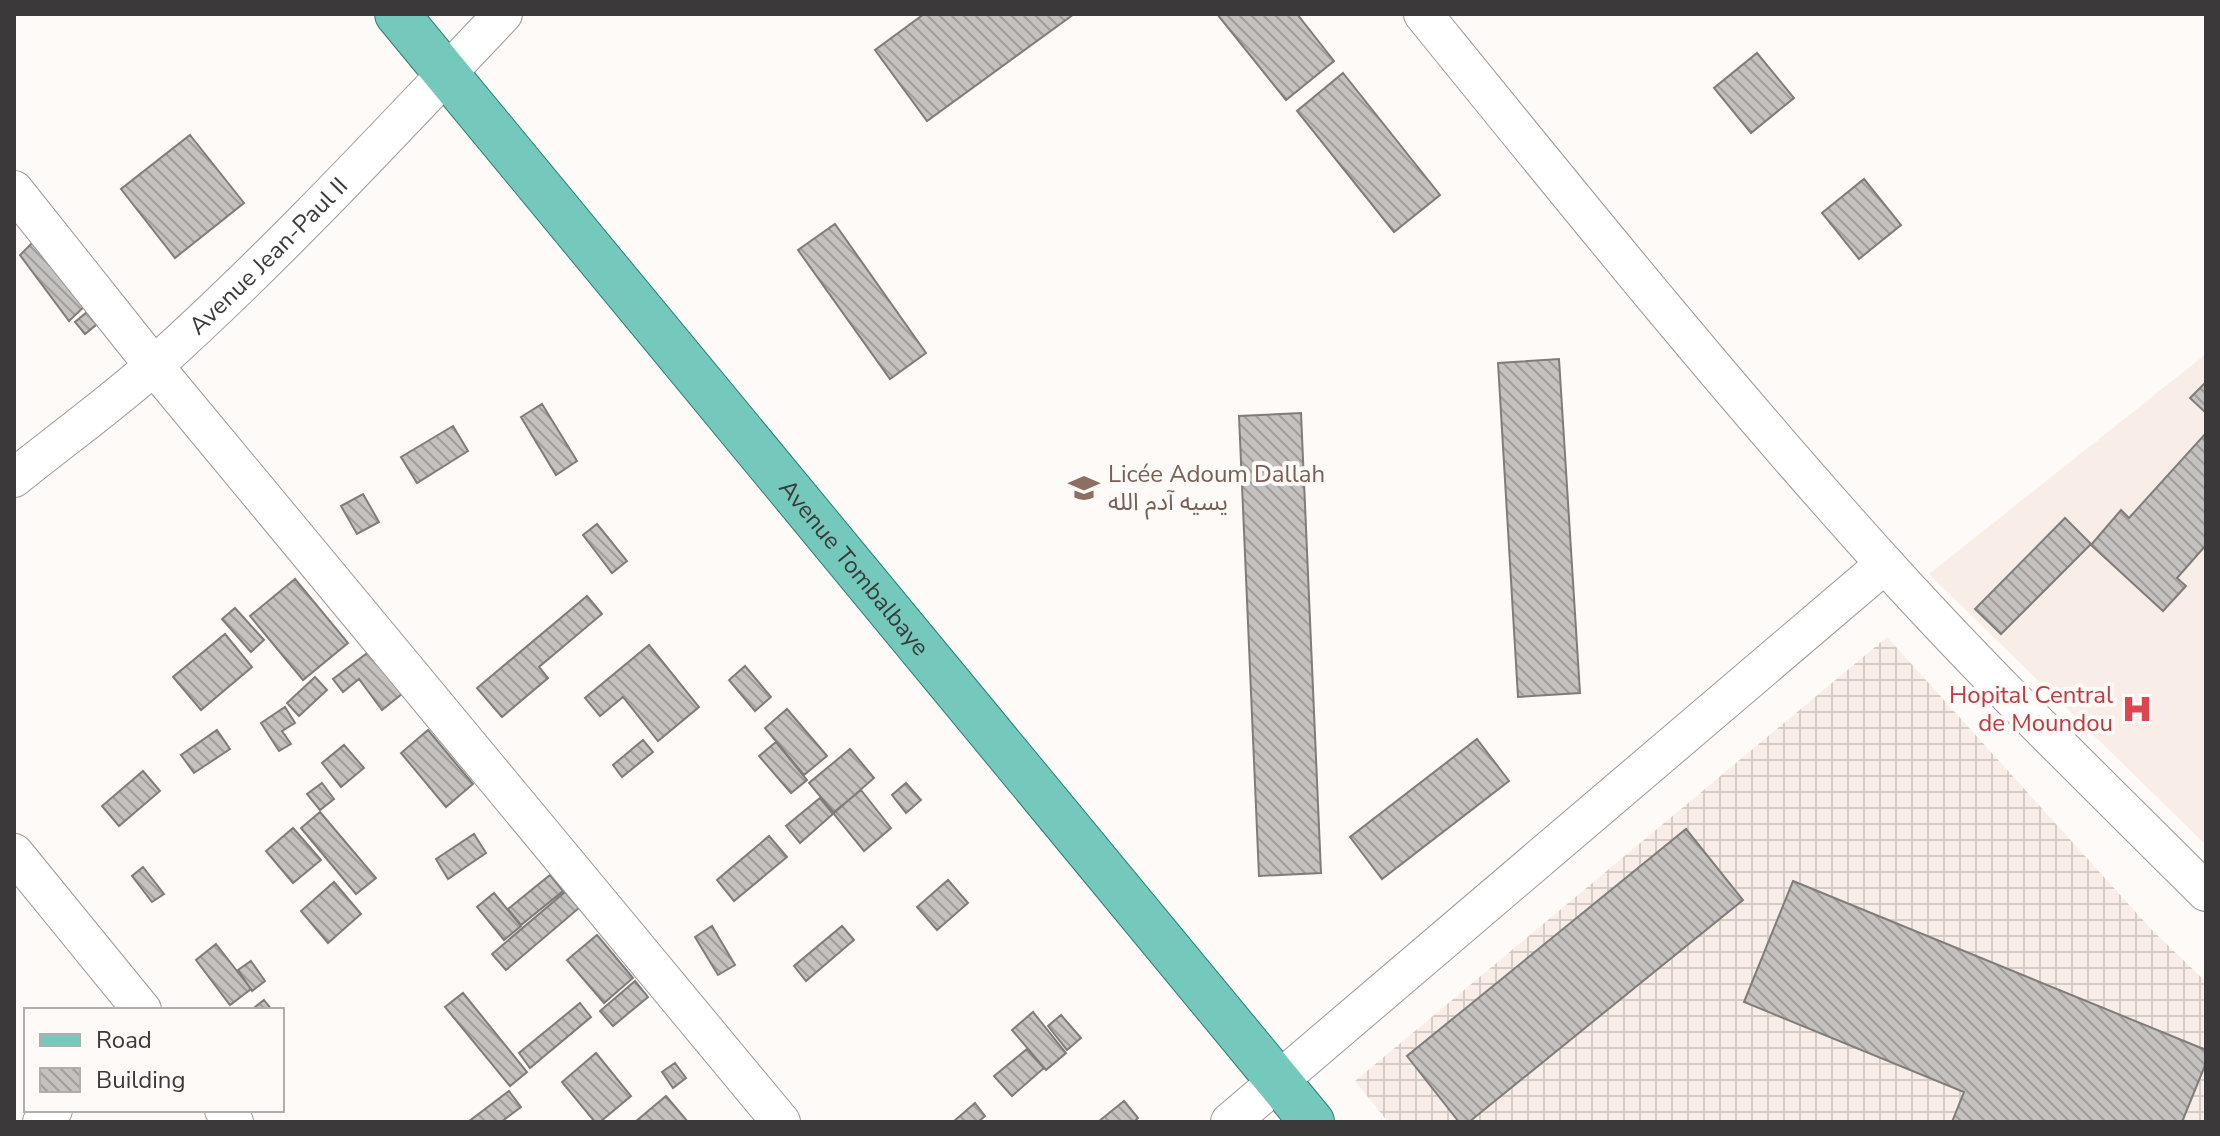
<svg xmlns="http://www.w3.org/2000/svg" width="2220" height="1136" viewBox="0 0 2220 1136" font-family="'Nunito Sans','Noto Sans Arabic',sans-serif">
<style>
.built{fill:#f8ede7}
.industrial{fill:url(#industrial-grid)}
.building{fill:url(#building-back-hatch);stroke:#7f7c7a;stroke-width:2}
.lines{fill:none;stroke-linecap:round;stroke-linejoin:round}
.minor-casing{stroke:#9b9896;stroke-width:40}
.major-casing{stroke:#257f71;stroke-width:46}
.minor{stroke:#fff;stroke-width:38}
.major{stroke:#75c9bc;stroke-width:44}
.labels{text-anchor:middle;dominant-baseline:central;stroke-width:8;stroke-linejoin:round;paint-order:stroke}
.street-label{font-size:24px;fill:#3b3939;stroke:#fefaf8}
.education-label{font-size:24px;fill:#785e54;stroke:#fefaf8;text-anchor:start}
.health-label{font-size:24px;fill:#be3a42;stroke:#fefaf8;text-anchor:end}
</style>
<defs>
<pattern id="industrial-grid" width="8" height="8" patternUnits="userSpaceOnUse" patternTransform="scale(2)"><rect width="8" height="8" fill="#f8ede7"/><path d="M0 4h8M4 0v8" fill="none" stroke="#d6ccc7"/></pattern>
<pattern id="building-back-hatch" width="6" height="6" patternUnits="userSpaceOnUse" patternTransform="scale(2)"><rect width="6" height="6" fill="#c4c1bf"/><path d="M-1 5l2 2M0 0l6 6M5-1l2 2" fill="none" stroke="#a09e9c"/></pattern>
</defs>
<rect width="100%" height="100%" fill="#fefaf8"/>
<!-- built -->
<path class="built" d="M2206 354V845L1929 574Z"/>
<!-- industrial -->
<path class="industrial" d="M1887 637 2151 929 2206 982V1122H1388L1355 1081Z"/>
<!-- building -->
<path class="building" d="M924 14H1074L927 121 875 50Z
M1217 14H1297L1334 61 1286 100Z
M1757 53 1794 98 1751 133 1714 88Z
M1343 73 1440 195 1394 232 1297 111Z
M190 135 244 203 175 258 121 189Z
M1864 179 1901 225 1859 259 1822 213Z
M835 224 926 353 890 379 798 250Z
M36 239 88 303 69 321 20 255Z
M92 308 102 320 85 334 75 322Z
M1559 359 1580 693 1518 697 1498 363Z
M2206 382V413L2190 398Z
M542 404 577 461 556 475 521 417Z
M1301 413 1321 873 1259 876 1239 416Z
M453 426 468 451 417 483 401 457Z
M2206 433V545L2177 578 2186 586 2163 611 2091 545 2121 510 2129 518Z
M363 494 379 522 357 534 341 506Z
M2065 518 2091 544 2001 634 1975 609Z
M597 524 627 561 612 573 583 535Z
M295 579 348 643 303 680 250 616Z
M587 596 602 614 539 667 548 678 502 717 477 688Z
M235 608 264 640 251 652 222 619Z
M225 634 252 667 201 710 173 677Z
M649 645 699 707 658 741 623 697 600 716 585 698Z
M370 651 403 693 382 710 359 679 343 692 333 679Z
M745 666 771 697 755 711 729 680Z
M315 677 327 690 299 716 287 703Z
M285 707 295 723 282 731 291 744 279 751 261 723Z
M787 709 827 756 804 775 765 728Z
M217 730 230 749 194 773 181 755Z
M428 730 473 784 446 807 401 753Z
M1477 739 1509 781 1382 879 1350 837Z
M643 740 653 752 622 777 613 765Z
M776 742 807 780 791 793 759 756Z
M344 745 364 768 341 787 322 763Z
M850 749 874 778 834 813 809 783Z
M143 771 160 791 119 826 102 806Z
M322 783 334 799 320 810 307 794Z
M906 783 921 800 906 813 892 795Z
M861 790 891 828 864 851 833 813Z
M820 798 833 814 800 843 786 826Z
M320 812 376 878 356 894 301 828Z
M293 828 321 860 293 883 266 851Z
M1686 829 1743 900 1469 1122H1459L1407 1056Z
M474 834 486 853 448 879 436 859Z
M769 836 787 857 734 901 717 880Z
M143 867 164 894 152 902 132 876Z
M550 875 563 891 521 925 508 909Z
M948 880 968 903 937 930 917 907Z
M1793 881 2206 1050V1063L2182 1122H1952L1964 1092 1744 1002Z
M334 882 361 914 328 943 301 911Z
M565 892 579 908 506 970 492 954Z
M494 893 521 926 504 940 477 907Z
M712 926 735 965 718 975 695 937Z
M842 926 854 940 806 981 794 966Z
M597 935 633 978 604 1003 567 960Z
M216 944 251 989 230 1005 196 960Z
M251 961 265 981 252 991 238 970Z
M635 981 648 997 613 1026 600 1011Z
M463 993 527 1072 510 1086 445 1007Z
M264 1000 272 1010H251Z
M580 1003 591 1017 530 1068 519 1053Z
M1033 1012 1066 1053 1046 1070 1012 1030Z
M1061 1015 1081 1038 1067 1050 1048 1026Z
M1027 1049 1044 1068 1012 1096 994 1076Z
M596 1053 631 1096 600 1122H595L562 1082Z
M675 1063 686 1078 673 1088 662 1072Z
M509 1091 521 1107 501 1122H468Z
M666 1096 688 1122H635Z
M1124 1101 1138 1118 1134 1122H1098Z
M975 1103 985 1116 978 1122H953Z"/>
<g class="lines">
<!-- minor casing -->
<g class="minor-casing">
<g id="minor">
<path d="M1423 14C1574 200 1724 386 1885 564 1988 678 2098 784 2206 892"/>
<path d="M14 190 154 366 781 1122"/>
<path id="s1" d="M14 478C61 440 111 404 156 364 278 254 390 133 503 14"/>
<path d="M14 853 142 1010"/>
<path d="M224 1110 234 1122"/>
<path d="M42 1122 53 1110"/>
<path d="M1230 1122 1885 564"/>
</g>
</g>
<!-- major casing -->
<g class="major-casing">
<g id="major">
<path id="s2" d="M397 14 1312 1122"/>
</g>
</g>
<!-- minor -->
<use href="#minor" class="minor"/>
<!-- major -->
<use href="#major" class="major"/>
</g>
<!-- icons -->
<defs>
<g id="school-bare" transform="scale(2.4)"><path d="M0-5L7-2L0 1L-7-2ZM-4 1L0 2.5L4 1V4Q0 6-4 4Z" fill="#8d6e63" stroke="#fefaf8" stroke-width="2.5" paint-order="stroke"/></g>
<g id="hospital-bare" transform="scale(2.4)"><path d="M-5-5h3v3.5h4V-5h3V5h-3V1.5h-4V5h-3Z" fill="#e0444e" stroke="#fefaf8" stroke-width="2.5" paint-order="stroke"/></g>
</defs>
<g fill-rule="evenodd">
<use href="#school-bare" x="1084" y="488"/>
<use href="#hospital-bare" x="2137" y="709"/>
</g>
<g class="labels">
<!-- street labels -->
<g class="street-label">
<text stroke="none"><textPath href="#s1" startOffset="338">Avenue Jean-Paul II</textPath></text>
<text stroke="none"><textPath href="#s2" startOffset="718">Avenue Tombalbaye</textPath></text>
</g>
<!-- education labels -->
<g class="education-label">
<text x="1108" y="474">Licée Adoum Dallah<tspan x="1108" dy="28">يسيه آدم الله</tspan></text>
</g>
<!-- health labels -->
<g class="health-label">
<text x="2113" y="695">Hopital Central<tspan x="2113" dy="28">de Moundou</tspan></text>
</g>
</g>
<!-- border -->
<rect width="2220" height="1136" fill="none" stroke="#3b3939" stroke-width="32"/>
<!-- legend -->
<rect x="24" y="1008" width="260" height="104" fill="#fefaf8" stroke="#b0adac" stroke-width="2"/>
<rect x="40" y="1034" width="40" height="12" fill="#75c9bc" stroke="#b0adac" stroke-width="2"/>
<text x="96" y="1048" font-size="24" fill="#3b3939">Road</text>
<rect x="40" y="1068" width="40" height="24" fill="url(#building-back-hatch)" stroke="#b0adac" stroke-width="2"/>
<text x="96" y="1088" font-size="24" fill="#3b3939">Building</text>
</svg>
